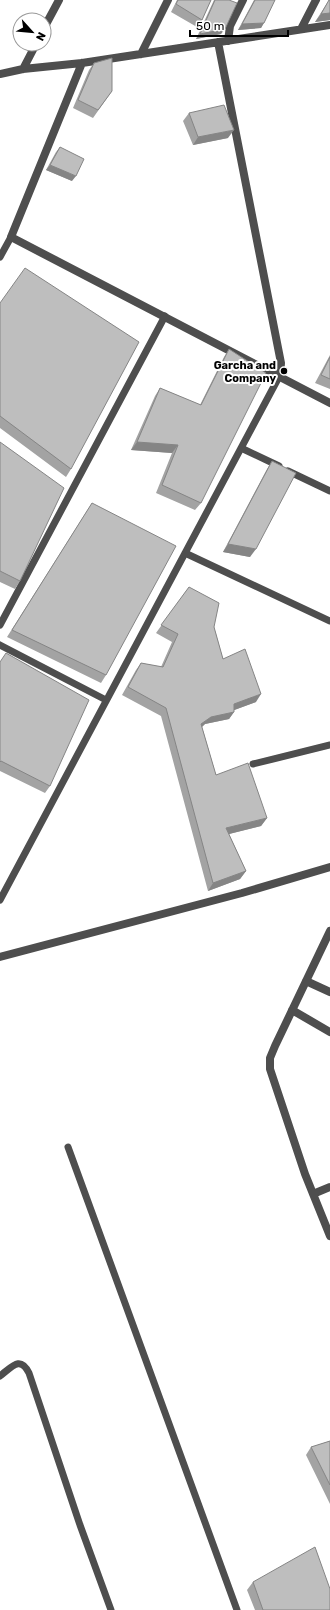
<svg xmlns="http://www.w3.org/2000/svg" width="330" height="1610" viewBox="0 0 330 1610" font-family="Rubik,sans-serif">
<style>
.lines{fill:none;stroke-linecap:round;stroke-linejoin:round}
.lane{stroke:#4e4e4e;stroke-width:7}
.street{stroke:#4e4e4e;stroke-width:8}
.wall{fill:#a3a3a3}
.shaded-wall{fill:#858585}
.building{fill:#bebebe;stroke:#858585}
.poi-dot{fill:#000;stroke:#fff;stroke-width:1.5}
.labels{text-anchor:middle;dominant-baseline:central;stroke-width:4;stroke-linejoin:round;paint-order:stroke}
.poi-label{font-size:11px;font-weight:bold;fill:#000;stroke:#fff;text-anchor:end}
</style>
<rect width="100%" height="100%" fill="#fff"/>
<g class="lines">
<!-- lane -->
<path class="lane" d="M0 257 11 237
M241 448 279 466
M288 471 330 491
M185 553 330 621
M0 625 165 316
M0 645 106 700
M253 764 330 745
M0 900 280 375
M68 1147 237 1610
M0 1376C12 1367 20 1355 29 1373L80 1525 111 1610"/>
<!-- street -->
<path class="street" d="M44 28 59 0
M301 29 316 0
M228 41 230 26 243 0
M218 42 281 363 280 375
M141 54 168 0
M82 63 11 237 330 403
M23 69 36 44
M0 74 23 69 82 63 330 25
M330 931 275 1046 270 1058V1069L305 1174 330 1236
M0 957 242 893 330 867
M306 981 330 992
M292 1010 330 1032
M313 1194 330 1187"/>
</g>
<!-- wall -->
<path class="wall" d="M177 0H211L202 20 197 27 171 12Z
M214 0H229L221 34 196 39Z
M254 0H275L261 28 238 30Z
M329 0H330V20L315 22Z
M94 63 112 91 93 118 73 108 89 70Z
M189 113 228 138 193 145 183 121Z
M60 147 72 181 46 170 56 152Z
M0 303 71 469 66 477 0 428Z
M229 349 201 503 195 510 156 493 172 453 131 450 155 396 160 388 200 405 224 357Z
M330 355V389L315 383Z
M0 442 20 581 15 589 0 582Z
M272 461 250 557 223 552 267 469Z
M92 503 106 675 101 683 7 637Z
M189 587 214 627 223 659 256 702 234 710V712L229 719 205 724 202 727 216 775 267 818 261 826 229 834 246 871 240 879 208 891 161 716 122 695 136 670 141 663 161 667 172 642 156 633Z
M0 662 50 786 45 793 0 771Z
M330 1441V1504L306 1455 311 1447Z
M253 1582 330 1610H255L247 1590Z"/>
<!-- shaded-wall -->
<path class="shaded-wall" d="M330 13V20L315 22 321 14Z
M264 23 261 28 238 30 242 24Z
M225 29 221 34 196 39 200 34Z
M234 130 228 138 193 145 198 137Z
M50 165 76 176 72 181 46 170Z
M137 442 178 445 172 453 131 450Z
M228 544 256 549 250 557 223 552Z
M261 694 256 702 229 712 234 704Z
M234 712 229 719 205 724 196 732 201 724 211 717Z
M267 818 261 826 221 836 226 828Z
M246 871 240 879 208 891 213 883Z"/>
<!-- building -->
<path class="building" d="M178 0H211L202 20 176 4Z
M215 0H229L237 3 225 29 200 34Z
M255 0H275L264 23 242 24Z
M329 0H330V13L321 14Z
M112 58V91L98 110 78 100 94 63Z
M224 105 234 130 198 137 189 113Z
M60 147 84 159 76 176 50 165Z
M25 268 139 342 71 469 0 416V303Z
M229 349 266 373 201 503 162 485 178 445 137 442 160 388 201 405Z
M330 357V379L321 375Z
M0 442 64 488 20 581 0 571Z
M272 461 296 473 256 549 228 544Z
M92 503 176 546 106 675 12 630Z
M189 587 219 603 214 627 223 659 245 649 261 694 234 704V712L211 717 201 724 216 775 248 763 267 818 226 828 246 871 213 883 166 708 128 687 141 663 163 667 178 634 161 625Z
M6 653 89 700 50 786 1 761 0 762V662Z
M330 1441V1485L311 1447Z
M315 1547 330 1589V1610H263L253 1582Z"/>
<!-- markers -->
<circle class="poi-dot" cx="284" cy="371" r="4"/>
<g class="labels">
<!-- poi labels -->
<g class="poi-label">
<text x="276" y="365">Garcha and<tspan x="276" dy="13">Company</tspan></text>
</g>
</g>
<!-- north arrow -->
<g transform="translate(32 32) rotate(117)"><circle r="19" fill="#ffffff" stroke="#999999"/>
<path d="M0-3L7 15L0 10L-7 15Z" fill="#000000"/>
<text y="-6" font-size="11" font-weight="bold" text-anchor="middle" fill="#000000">N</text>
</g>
<!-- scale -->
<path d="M190 30v6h98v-6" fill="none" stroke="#000000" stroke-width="2"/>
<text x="196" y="30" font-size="12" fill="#000000" stroke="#ffffff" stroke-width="3" paint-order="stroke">50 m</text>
</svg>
